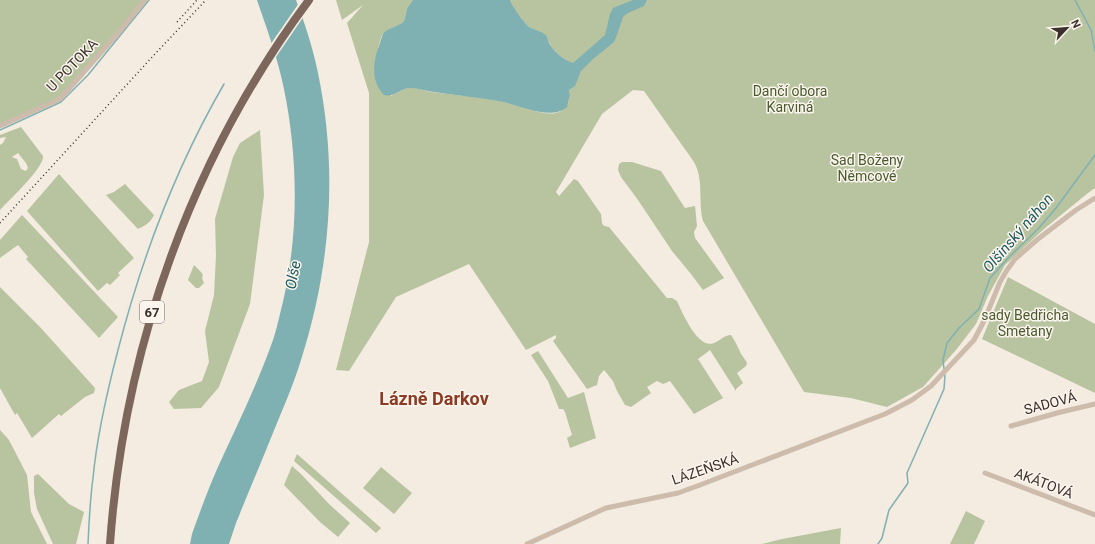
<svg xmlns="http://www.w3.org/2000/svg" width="1095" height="544" viewBox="0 0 1095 544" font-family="Roboto,sans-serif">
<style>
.green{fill:#b8c4a0;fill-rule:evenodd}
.water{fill:#7fb0b2}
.pier{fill:#f4ebe1}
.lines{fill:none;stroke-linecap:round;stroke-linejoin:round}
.stream{stroke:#7fb0b2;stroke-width:1.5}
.street{stroke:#cdbbac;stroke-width:5}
.primary{stroke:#7d675c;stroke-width:8}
.rail{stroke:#3b302b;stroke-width:1.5;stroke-dasharray:1 3;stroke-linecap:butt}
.labels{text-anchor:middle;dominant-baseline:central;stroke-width:3;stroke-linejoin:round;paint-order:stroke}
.shield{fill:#fbf5ee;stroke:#756b66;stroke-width:1}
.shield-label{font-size:13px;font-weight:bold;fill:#3b302b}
.street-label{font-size:14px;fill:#3b302b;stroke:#fbf5ee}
.park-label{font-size:14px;fill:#4a5a2e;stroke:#fbf5ee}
.water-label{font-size:15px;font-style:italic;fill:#1f5a5e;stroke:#fbf5ee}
.district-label{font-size:18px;font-weight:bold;fill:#8c3b22;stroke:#fbf5ee}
</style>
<rect width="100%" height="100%" fill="#f4ebe1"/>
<!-- green -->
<path class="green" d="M0 0H145L60 99 0 126Z
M336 0H413L406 13 404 21 399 25 390 29 382 35 378 48 391 96C397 93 402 89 408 88 416 87 424 91 432 92 457 96 484 96 508 103 520 106 544 116 556 113 567 110 571 100 569 90L572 87 581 71C573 63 562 59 554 50 549 44 548 38 542 33 538 30 534 30 531 28 524 24 513 7 510 0H1095V188L1088 193 1044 229 1005 265 988 296 976 324 956 350 923 387 887 407 851 398 804 392 703 221C698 202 704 179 694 162L644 91 633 90 602 114 556 192 559 196 574 179 578 181 601 214 602 223 604 226 609 227 667 298H672L677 301C682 312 698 350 714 343 720 341 724 335 731 335 735 341 738 347 741 354 743 357 745 359 747 363L746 366 737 373 743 383 736 389V391L710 350 698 359 723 398 694 414 670 381 663 384 657 381 647 387 651 393 631 407 625 405 617 391 613 381 604 370 599 376 597 385 587 389 553 341 556 338V335L526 350 469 264 396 297 349 371 336 370 369 242V93L347 23 363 5 342 20Z
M21 127 43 156C44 168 9 200 0 210V145L3 143 6 137 0 138V135ZM18 153 26 163 28 168 26 171 21 169 17 159 12 157Z
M260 130 264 195 250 304 219 387 201 408 174 409 169 402 179 390 202 381 209 362 205 331 214 295 216 255 215 219 233 157 240 143Z
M622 162H632L661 171 685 208 695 206 697 226 694 232 695 238 724 278 703 290 691 274 672 251 638 200 621 177 618 170 619 164Z
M59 174 134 258 118 273 120 275 110 285 107 283 98 291 27 211Z
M125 184 154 215C151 222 145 226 138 229L106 195 114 192Z
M22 215 118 317 99 338 26 259 28 257 18 245 0 258V240Z
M194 265 201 272 203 275 202 278 204 283 199 288H196L188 280Z
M1008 277 1095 324V393L982 339Z
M0 287 40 327 95 388 94 393 85 397 61 416 59 414 32 438 17 413 15 415 0 388Z
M538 351 568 398 584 392 596 438 570 448 567 438 572 435 565 412 563 409H559L548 381 531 355Z
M0 430 9 440 27 475 31 512 47 544H0Z
M297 454 381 528 376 533 294 461Z
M292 466 301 474 329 504 350 523 338 537 320 522 284 485Z
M381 467 412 493 394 514 363 488Z
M38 474 69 504 84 512 76 544H53L37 509 34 493V476Z
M966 511 985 521 974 544H950Z
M841 528 840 544H762L782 539Z"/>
<!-- water -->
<path class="water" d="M257 0H296C305 24 313 48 318 73 338 169 331 266 301 360 294 383 284 406 275 428 262 460 249 491 236 523L229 544H190L192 534C200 512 208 489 218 467 237 425 258 383 273 340 276 331 278 322 280 314 299 241 299 163 284 89 278 59 267 29 257 0Z
M413 0H510C513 7 525 25 531 28 537 31 543 31 547 37 547 38 549 42 549 43 554 52 564 60 573 63L605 35 610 14 613 8 633 0H647L644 6 628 13 623 17 617 35 614 42 593 59 581 71 575 86 569 90 570 95 567 107C551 121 522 106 503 102 481 97 457 96 434 92 426 91 418 88 410 88 400 88 394 98 384 95 370 81 373 60 380 43 381 40 382 36 383 34 388 27 399 27 404 21L407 9Z"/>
<!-- pier -->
<path class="pier" d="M299 3 304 16 274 60 270 45Z"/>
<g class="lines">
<!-- stream -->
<path class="stream" d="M1075 0 1091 30 1095 51
M0 130 61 102 88 75 149 0
M944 369 943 360 947 343 959 328 979 309 990 278 1010 256 1038 229 1056 208 1095 155
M88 544C89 522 90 500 93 478 97 435 107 392 118 350 142 257 176 167 224 84
M878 544 882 538 889 510 908 483 907 473 944 389 945 375"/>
<!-- street -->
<path class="street" d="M0 126 60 99 120 31 145 0
M1011 426 1057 413 1095 404
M985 473 1095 515
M527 544 606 508 678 493 700 485 885 414 912 400 931 386 974 340 984 321 1000 282 1007 270 1015 259 1038 239 1076 210 1095 198"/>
<!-- primary -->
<path class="primary" d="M110 544C124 348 191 158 309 0"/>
<!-- rail -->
<path class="rail" d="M177 22 197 0
M0 223 154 55 206 0"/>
</g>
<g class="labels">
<!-- shield labels -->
<rect class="shield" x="140" y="301" width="24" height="22" rx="3"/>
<g class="shield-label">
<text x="152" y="312">67</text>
</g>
<!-- street labels -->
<g class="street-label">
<text transform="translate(72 65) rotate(-46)">U POTOKA</text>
<text transform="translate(1050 403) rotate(-15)">SADOVÁ</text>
<text transform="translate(705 469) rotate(-19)">LÁZEŇSKÁ</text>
<text transform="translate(1044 483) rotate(21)">AKÁTOVÁ</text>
</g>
<!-- park labels -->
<g class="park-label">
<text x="790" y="91">Dančí obora<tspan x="790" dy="16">Karviná</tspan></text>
<text x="867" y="160">Sad Boženy<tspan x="867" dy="16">Němcové</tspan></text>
<text x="1025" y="315">sady Bedřicha<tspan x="1025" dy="16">Smetany</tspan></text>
</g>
<!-- water labels -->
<g class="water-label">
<text transform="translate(1018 233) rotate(-49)">Olšinský náhon</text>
<text transform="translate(293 275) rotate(-79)">Olše</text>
</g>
<!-- district labels -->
<g class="district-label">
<text x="434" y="398">Lázně Darkov</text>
</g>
</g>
<!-- north arrow -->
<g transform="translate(1067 28) rotate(64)" stroke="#fbf5ee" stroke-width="3" paint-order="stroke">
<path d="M0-3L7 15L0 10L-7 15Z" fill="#3b302b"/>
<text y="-6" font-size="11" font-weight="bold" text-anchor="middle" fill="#3b302b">N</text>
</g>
</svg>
